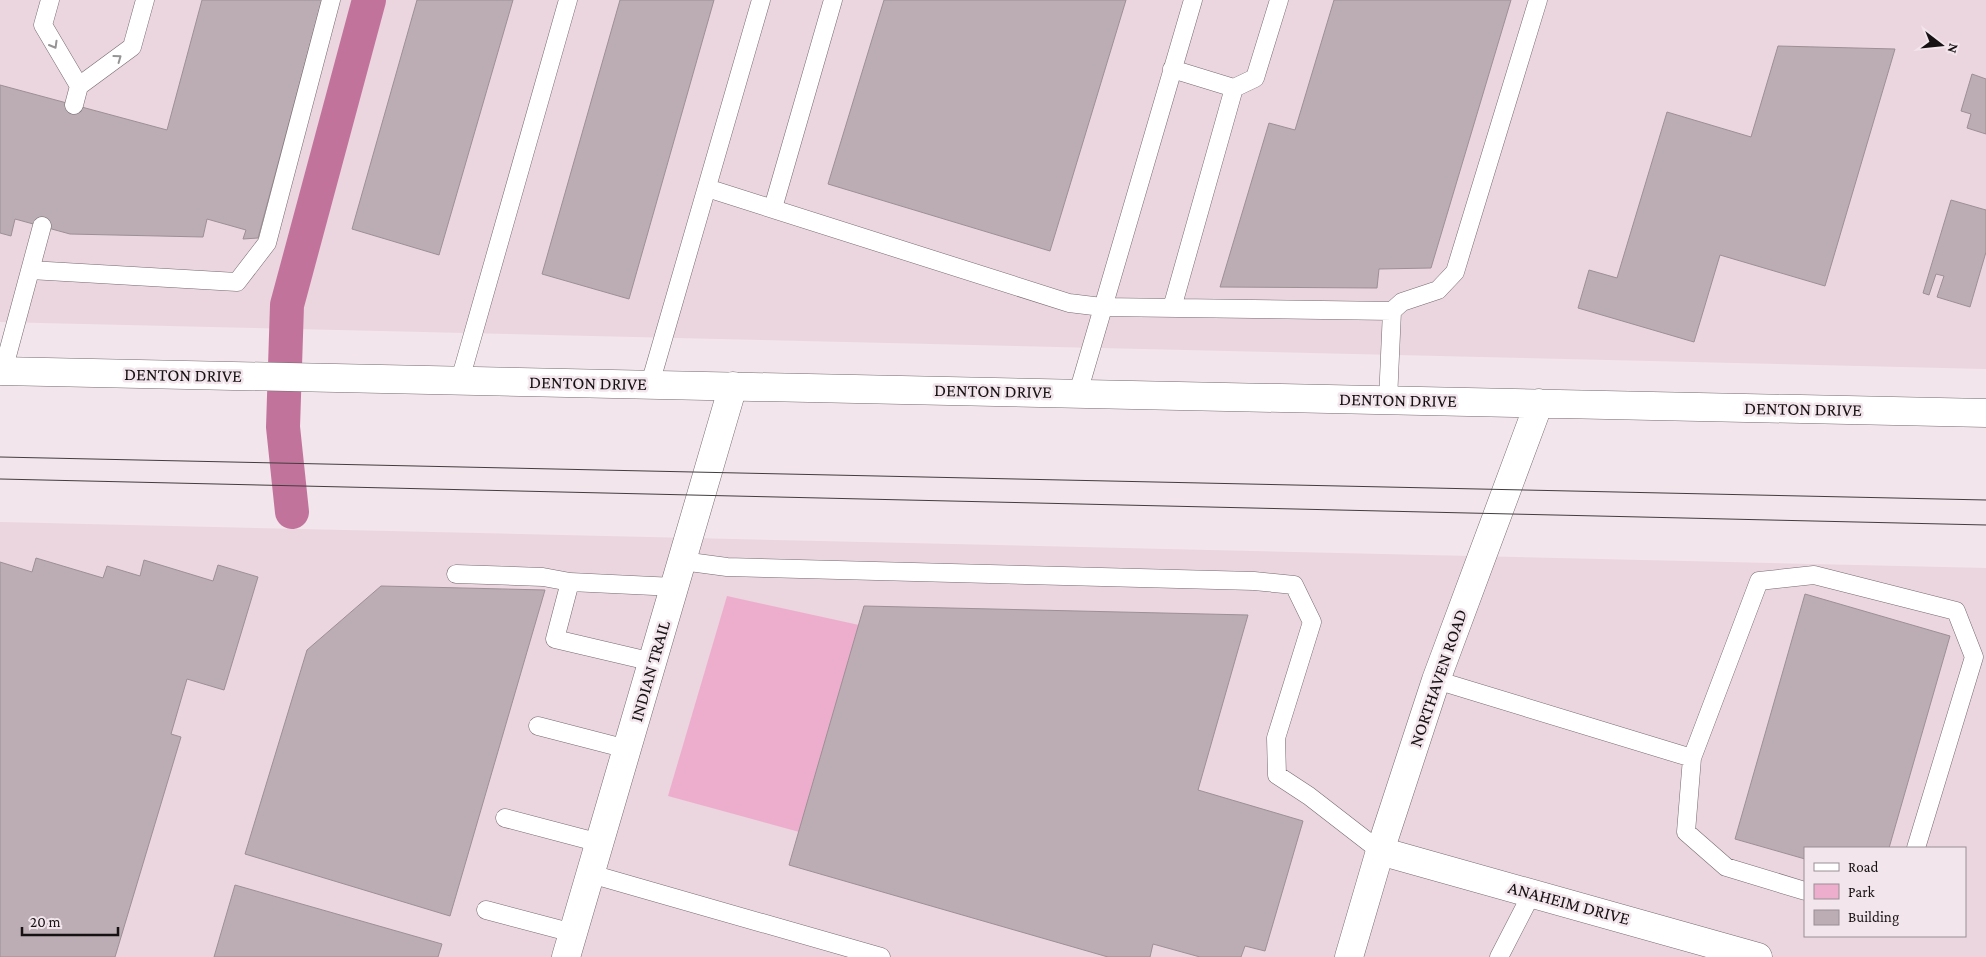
<svg xmlns="http://www.w3.org/2000/svg" width="1986" height="957" viewBox="0 0 1986 957" font-family="'Crimson Pro',serif">
<style>
.built{fill:#ebd5df;fill-rule:evenodd}
.green{fill:#edaecd}
.lines{fill:none;stroke-linecap:round;stroke-linejoin:round}
.canal{stroke:#c2739b;stroke-width:34}
.building{fill:#bbadb3;stroke:#9c9095}
.lane-casing{stroke:#766a70;stroke-width:19}
.street-casing{stroke:#766a70;stroke-width:29}
.secondary-casing{stroke:#766a70;stroke-width:29}
.lane{stroke:#fff;stroke-width:18}
.street{stroke:#fff;stroke-width:28}
.secondary{stroke:#fff;stroke-width:28}
.tram{stroke:#433d3f;stroke-width:1}
.oneway{stroke:#969495}
.labels{text-anchor:middle;dominant-baseline:central;stroke-width:5;stroke-linejoin:round;paint-order:stroke}
.street-label{font-size:18px;fill:#161113;stroke:#f2e5eb}
</style>
<rect width="100%" height="100%" fill="#f2e5eb"/>
<!-- built -->
<path class="built" d="M0 0H1986V369L0 322Z
M0 522 1986 568V957H0ZM1805 848H1965V936H1805Z"/>
<!-- green -->
<path class="green" d="M727 596 859 625 803 833 668 796Z"/>
<g class="lines">
<!-- canal -->
<path class="canal" d="M292 512 283 427 287 305 369 0"/>
</g>
<!-- building -->
<path class="building" d="M202 0H322L258 238 243 239 246 230 207 219 203 237 70 234 15 219 11 236 0 233V85L167 130Z
M417 0H513L439 255 352 229Z
M620 0H714L629 299 542 274Z
M884 0H1126L1050 251 828 184Z
M1334 0H1511L1431 268 1379 269 1377 288 1220 287 1269 123 1295 130Z
M1778 46 1895 49 1825 286 1720 255 1694 342 1578 308 1589 270 1617 278 1667 112 1751 137Z
M1972 74 1986 79V134L1967 128 1971 114 1961 111Z
M1951 200 1986 210V252L1970 307 1937 297 1944 276 1936 274 1929 295 1923 293Z
M36 558 103 578 107 566 140 576 144 560 213 581 218 565 258 577 224 690 187 679 171 734 181 737 115 957H0V562L32 572Z
M381 586 545 590 450 916 245 854 307 650Z
M1805 594 1950 636 1889 848H1805V859L1735 839Z
M864 606 1248 615 1198 790 1303 821 1265 951 1245 946 1241 957H1200L1153 944 1150 957H1108L789 865Z
M235 885 442 944 438 957H214Z"/>
<g class="lines">
<!-- lane casing -->
<g class="lane-casing">
<path id="lane" d="M50 0 43 25 79 86
M1172 69 1234 88 1255 78 1279 0
M74 105 79 86 132 47 145 0
M707 188 1069 303 1102 307 1392 311
M773 208 833 0
M30 270 237 282 267 243 331 0
M1172 308 1234 88
M3 371 42 226
M460 380 568 0
M650 384 761 0
M1078 393 1193 0
M1388 400 1392 311 1402 302 1438 290 1455 272 1538 0
M682 561 727 567 1254 581 1294 585 1312 622 1276 738 1277 775 1309 796 1380 851
M456 574 543 577 570 582
M653 662 555 639 570 582 675 587
M1436 680 1692 758
M538 726 627 749
M505 818 600 843
M591 874 881 957
M1805 891 1726 867 1686 832 1692 758 1759 581 1814 575 1956 611 1974 657 1916 848
M486 910 573 933
M1499 957 1532 893"/>
</g>
<!-- street casing -->
<g class="street-casing">
<path id="street" d="M1380 851 1758 957
M566 957 733 386"/>
</g>
<!-- secondary casing -->
<g class="secondary-casing">
<path id="secondary" d="M0 371 1986 413
M1349 957 1380 851 1436 680 1539 403"/>
</g>
<!-- lane -->
<use href="#lane" class="lane"/>
<!-- street -->
<use href="#street" class="street"/>
<!-- secondary -->
<use href="#secondary" class="secondary"/>
<!-- tram -->
<path class="tram" d="M0 457 1986 500
M0 479 1986 525"/>
</g>
<!-- one-way arrows -->
<defs><path id="oneway-chevron" d="M-2-3.5L2.5 0L-2 3.5" fill="none" stroke-width="1.6" stroke-linecap="round" stroke-linejoin="round" transform="scale(1.25)"/></defs>
<g class="oneway">
<use href="#oneway-chevron" transform="translate(54 45) rotate(60)"/>
<use href="#oneway-chevron" transform="translate(118 58) rotate(-36)"/>
</g>
<g class="labels">
<!-- street labels -->
<g class="street-label">
<text transform="translate(183 375) rotate(1)">DENTON DRIVE</text>
<text transform="translate(588 383) rotate(1)">DENTON DRIVE</text>
<text transform="translate(993 391) rotate(1)">DENTON DRIVE</text>
<text transform="translate(1398 400) rotate(1)">DENTON DRIVE</text>
<text transform="translate(1803 409) rotate(1)">DENTON DRIVE</text>
<text transform="translate(650 671) rotate(-74)">INDIAN TRAIL</text>
<text transform="translate(1438 678) rotate(-71)">NORTHAVEN ROAD</text>
<text transform="translate(1569 903) rotate(15)">ANAHEIM DRIVE</text>
</g>
</g>
<!-- legend -->
<rect x="1804" y="847" width="162" height="90" fill="#f2e5eb" stroke="#9a9095"/>
<rect x="1814" y="863" width="25" height="8" fill="#ffffff" stroke="#9a9095"/>
<text x="1848" y="872" font-size="15" fill="#161113">Road</text>
<rect x="1814" y="884" width="25" height="15" fill="#edaecd" stroke="#9a9095"/>
<text x="1848" y="897" font-size="15" fill="#161113">Park</text>
<rect x="1814" y="910" width="25" height="15" fill="#bbadb3" stroke="#9a9095"/>
<text x="1848" y="922" font-size="15" fill="#161113">Building</text>
<!-- north arrow -->
<g transform="translate(1941 45) rotate(106)" stroke="#f2e5eb" stroke-width="4" paint-order="stroke">
<path d="M0-4L9 19L0 12L-9 19Z" fill="#161113"/>
<text y="-8" font-size="14" font-weight="bold" text-anchor="middle" fill="#161113">N</text>
</g>
<!-- scale -->
<path d="M22 927v8h96v-8" fill="none" stroke="#161113" stroke-width="2.5"/>
<text x="30" y="927" font-size="15" fill="#161113" stroke="#f2e5eb" stroke-width="4" paint-order="stroke">20 m</text>
</svg>
